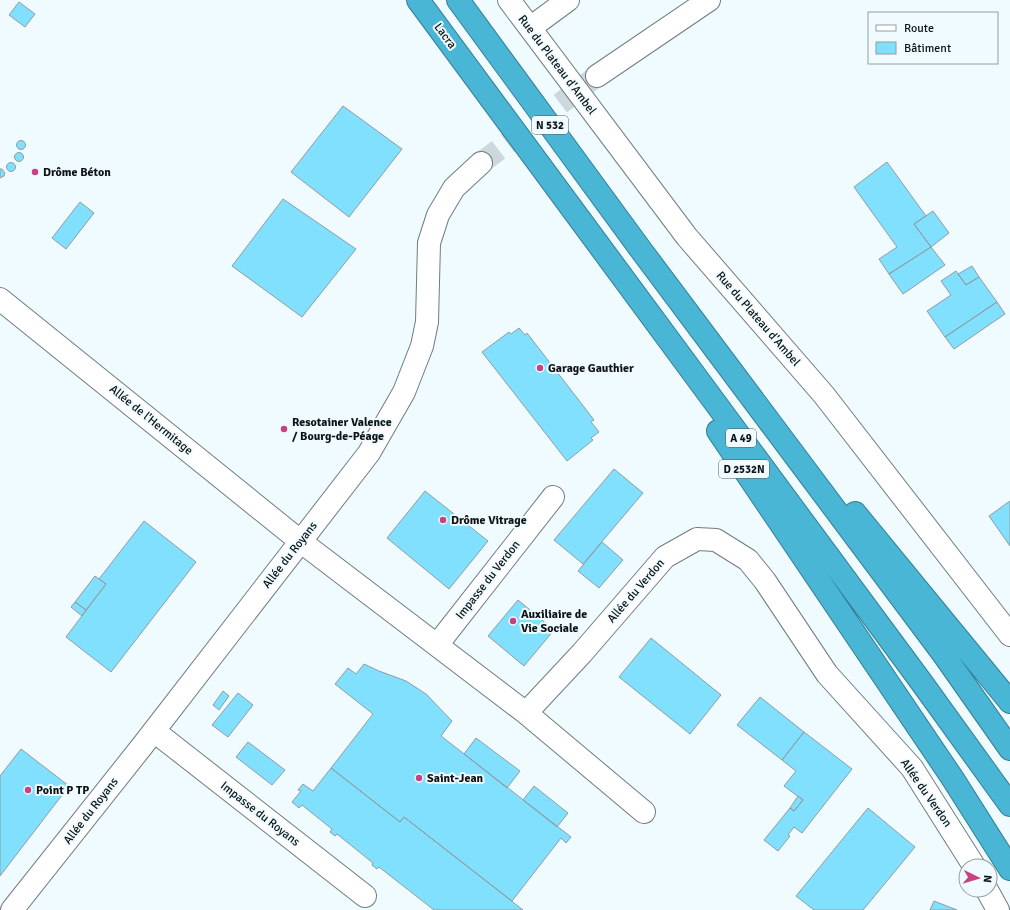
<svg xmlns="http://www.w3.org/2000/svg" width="1010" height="910" viewBox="0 0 1010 910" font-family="Signika,sans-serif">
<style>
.building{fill:#81e0fe;stroke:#8f9ca1}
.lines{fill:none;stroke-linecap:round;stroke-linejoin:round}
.minor-tunnel{stroke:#cdd8dc;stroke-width:22;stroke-dasharray:22 11;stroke-linecap:butt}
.minor-casing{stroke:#6f7c81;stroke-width:24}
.highway-casing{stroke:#357d92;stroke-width:24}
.minor{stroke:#fff;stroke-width:22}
.highway{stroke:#4ab6d5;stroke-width:22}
.poi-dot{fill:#c84180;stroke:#effbff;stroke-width:1.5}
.labels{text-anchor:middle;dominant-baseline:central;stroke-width:4;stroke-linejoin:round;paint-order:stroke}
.shield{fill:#effbff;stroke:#52595b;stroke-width:1}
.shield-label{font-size:11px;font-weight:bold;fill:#0e1315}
.street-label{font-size:12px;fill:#0e1315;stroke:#effbff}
.poi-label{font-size:12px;font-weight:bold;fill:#0e1315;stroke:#effbff;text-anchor:start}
</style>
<rect width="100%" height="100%" fill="#effbff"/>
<!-- building -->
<path class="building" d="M19 2 35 14 25 27 9 15Z
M343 106 402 149 349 217 291 172Z
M16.5 145a4.5 4.5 0 1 1 9 0a4.5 4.5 0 1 1-9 0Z
M14.5 157a4.5 4.5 0 1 1 9 0a4.5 4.5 0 1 1-9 0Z
M887 162 926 216 914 224 931 247 889 274 879 259 897 247 854 187Z
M6.5 167a4.5 4.5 0 1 1 9 0a4.5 4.5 0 1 1-9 0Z
M0 169H2L5 173 4 176 0 178Z
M283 199 356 249 302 317 232 266Z
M80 202 94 213 66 249 52 238Z
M933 211 949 233 931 247 914 224Z
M931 247 945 265 903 294 889 274Z
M972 266 979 277 966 285 958 274Z
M956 271 966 285 979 277 997 302 945 337 927 311 951 295 941 281Z
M997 302 1005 314 954 349 945 337Z
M519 328 525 335 527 333 594 420 591 422 599 432 591 438 593 440 567 461 482 352 509 332 511 334Z
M614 469 643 493 583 564 554 540Z
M425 491 488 541 449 589 387 538Z
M1010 501V546L989 516Z
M144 521 196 562 111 672 66 637 106 584 99 579Z
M602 542 623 560 599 588 578 571Z
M95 576 106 584 86 610 75 602Z
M518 600 554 630 524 666 488 636Z
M75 602 86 610 82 616 71 607Z
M651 638 721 695 690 734 619 677Z
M364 664 379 671 406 681 426 694 452 721 441 736 571 837 566 843 561 838 512 901 404 817 400 822 331 768 373 714 335 684 348 668 356 674Z
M223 691 229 696 219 710 213 705Z
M238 693 253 705 228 737 212 725Z
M760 697 804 732 782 760 737 725Z
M804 732 852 769 802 833 794 827 788 835 790 836 778 851 764 840 790 808 794 811 803 800 784 786 796 771 782 760Z
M476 738 520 771 507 788 464 754Z
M248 742 285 770 272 785 236 757Z
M21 749 69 786 0 876V776Z
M331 768 400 822 404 817 523 910H434L379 867 377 869 372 865 373 863 337 834 335 836 330 832 332 829 302 805 299 808 292 802 301 791 298 790 303 784 313 791Z
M534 786 568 813 557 827 523 800Z
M798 796 803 800 794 811 790 808Z
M868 808 915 847 863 910H814L796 896Z
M934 901 957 910H930Z"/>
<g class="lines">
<!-- minor-tunnel -->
<path class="minor-tunnel" d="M481 163 597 76"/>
<!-- minor casing -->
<g class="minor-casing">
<path id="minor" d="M509 0 687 237 824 395 1010 635
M530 28 568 0
M597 76 709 0
M0 299 300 541 526 713 644 812
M437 645 553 497
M526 713 582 653 665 557 697 539 716 540 748 560 765 581 827 674 912 768 974 866
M154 731 365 896
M987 890 998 910
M12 910 143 745 369 453 404 392 422 346 427 322 429 243 438 215 454 188 481 163"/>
</g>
<!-- highway casing -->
<g class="highway-casing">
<path id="highway" d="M418 0 922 683 1010 805
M458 0 641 250 944 655 1010 749
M718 431 953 779 1010 869
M855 513 1010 702"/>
</g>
<!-- minor -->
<use href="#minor" class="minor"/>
<!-- highway -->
<use href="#highway" class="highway"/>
</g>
<!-- markers -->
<g class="poi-dot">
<circle cx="35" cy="172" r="4"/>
<circle cx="540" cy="368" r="4"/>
<circle cx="284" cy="429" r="4"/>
<circle cx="443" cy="520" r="4"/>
<circle cx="513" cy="621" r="4"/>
<circle cx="419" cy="778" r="4"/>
<circle cx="28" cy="790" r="4"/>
</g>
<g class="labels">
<!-- shield labels -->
<g class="shield">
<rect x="532" y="116" width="36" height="18" rx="3"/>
<rect x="726" y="429" width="30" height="18" rx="3"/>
<rect x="719" y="460" width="50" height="18" rx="3"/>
</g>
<g class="shield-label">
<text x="550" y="125">N 532</text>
<text x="741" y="438">A 49</text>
<text x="744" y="469">D 2532N</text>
</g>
<!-- street labels -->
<g class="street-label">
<text transform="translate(445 36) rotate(54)">Lacra</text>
<text transform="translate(557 65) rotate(53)">Rue du Plateau d'Ambel</text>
<text transform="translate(758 319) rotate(49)">Rue du Plateau d'Ambel</text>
<text transform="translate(151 420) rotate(39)">Allée de l'Hermitage</text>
<text transform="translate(290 555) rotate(-52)">Allée du Royans</text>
<text transform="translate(488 580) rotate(-52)">Impasse du Verdon</text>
<text transform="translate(636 591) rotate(-49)">Allée du Verdon</text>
<text transform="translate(926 793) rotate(55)">Allée du Verdon</text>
<text transform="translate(91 811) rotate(-52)">Allée du Royans</text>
<text transform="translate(260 814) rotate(38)">Impasse du Royans</text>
</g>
<!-- poi labels -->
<g class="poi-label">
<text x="43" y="172">Drôme Béton</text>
<text x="548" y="368">Garage Gauthier</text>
<text x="292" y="422">Resotainer Valence<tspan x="292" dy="14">/ Bourg-de-Péage</tspan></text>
<text x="451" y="520">Drôme Vitrage</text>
<text x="521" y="614">Auxiliaire de<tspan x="521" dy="14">Vie Sociale</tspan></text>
<text x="427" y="778">Saint-Jean</text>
<text x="36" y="790">Point P TP</text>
</g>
</g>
<!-- legend -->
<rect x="868" y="12" width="130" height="52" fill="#effbff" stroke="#959ea1"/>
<rect x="876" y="25" width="20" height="6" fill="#ffffff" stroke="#959ea1"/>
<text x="904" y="32" font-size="12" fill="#0e1315">Route</text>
<rect x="876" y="42" width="20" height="12" fill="#81e0fe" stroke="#959ea1"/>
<text x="904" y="52" font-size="12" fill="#0e1315">Bâtiment</text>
<!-- north arrow -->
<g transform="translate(978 878) rotate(95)"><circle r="19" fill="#effbff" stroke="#959ea1"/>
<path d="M0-3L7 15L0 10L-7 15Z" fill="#c84180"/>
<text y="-6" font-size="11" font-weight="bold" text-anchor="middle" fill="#0e1315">N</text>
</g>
</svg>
